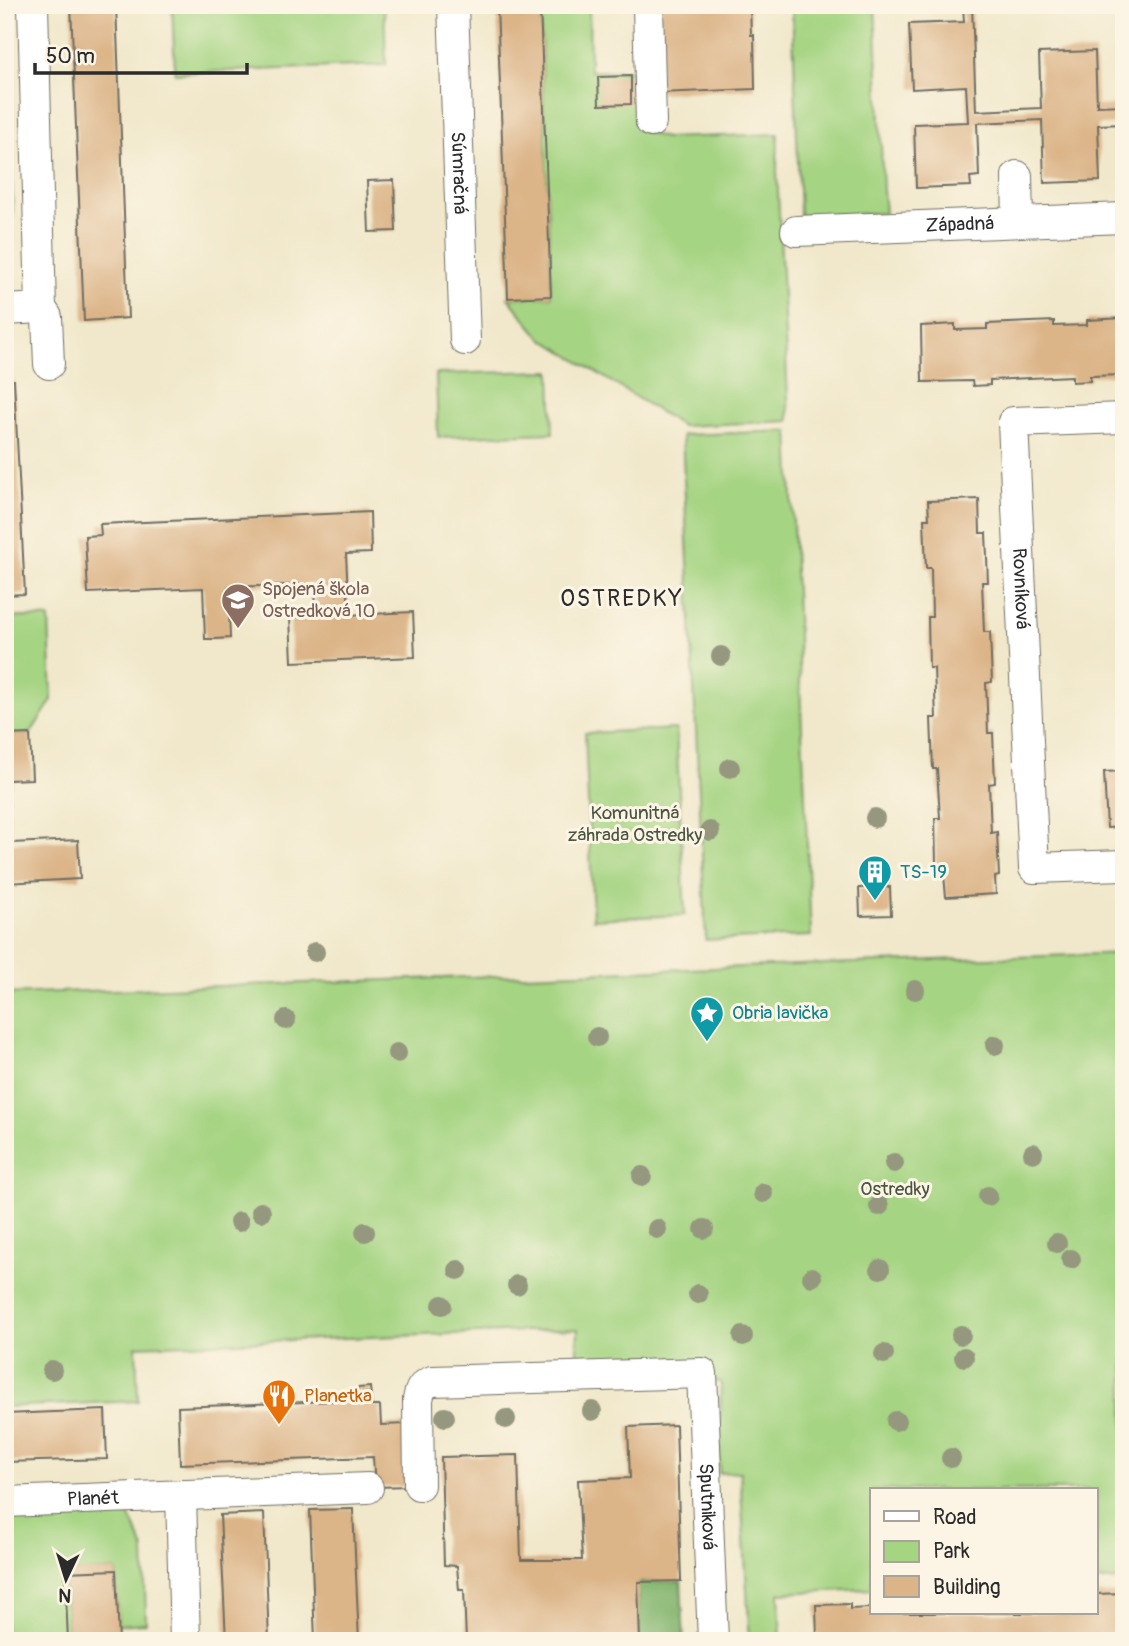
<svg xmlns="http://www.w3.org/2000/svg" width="1129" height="1646" viewBox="0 0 1129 1646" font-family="Pangolin,sans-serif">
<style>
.green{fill:#a5d482;stroke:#688056;stroke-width:2}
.forest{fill:#84b670;stroke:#58704e;stroke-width:2}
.building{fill:#dbb487}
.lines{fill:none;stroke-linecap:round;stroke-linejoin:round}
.minor-casing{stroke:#706d63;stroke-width:32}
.minor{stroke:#fff;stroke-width:30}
.tree{fill:#95977f}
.labels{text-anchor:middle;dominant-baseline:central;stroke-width:6;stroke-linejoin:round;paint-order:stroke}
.street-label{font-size:19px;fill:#2b2b2b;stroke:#fcf5e5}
.education-label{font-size:19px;fill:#785e54;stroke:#fcf5e5;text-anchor:start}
.park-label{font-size:19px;fill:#4a5541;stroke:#fcf5e5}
.culture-label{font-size:19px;fill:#0d838f;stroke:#fcf5e5;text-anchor:start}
.food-label{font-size:19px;fill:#c56008;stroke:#fcf5e5;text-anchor:start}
.quarter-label{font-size:23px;letter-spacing:2px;fill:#2b2b2b;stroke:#fcf5e5}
</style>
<rect width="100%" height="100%" fill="#fcf5e5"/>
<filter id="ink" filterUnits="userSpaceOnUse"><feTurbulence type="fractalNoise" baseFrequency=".0143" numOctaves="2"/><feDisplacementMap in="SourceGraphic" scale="14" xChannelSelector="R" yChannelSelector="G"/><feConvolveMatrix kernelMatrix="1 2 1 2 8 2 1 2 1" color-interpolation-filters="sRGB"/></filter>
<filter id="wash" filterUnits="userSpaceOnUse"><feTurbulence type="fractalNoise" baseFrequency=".00686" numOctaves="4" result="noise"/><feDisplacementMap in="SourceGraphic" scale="28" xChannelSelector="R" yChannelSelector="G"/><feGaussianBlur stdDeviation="1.57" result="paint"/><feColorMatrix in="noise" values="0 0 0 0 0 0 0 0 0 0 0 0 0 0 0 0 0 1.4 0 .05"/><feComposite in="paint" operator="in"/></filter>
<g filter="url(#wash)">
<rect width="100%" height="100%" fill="#f1e8cb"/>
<!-- green -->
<path class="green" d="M172 5H384L386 65 175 73Z
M540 5H589L590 71H645L644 132 665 138 778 134 777 170 789 421 682 426 540 337 508 298 551 296Z
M792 5H875L883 190 885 213 800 216Z
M5 18H11V136L13 217H5Z
M551 371 553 433 438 437 436 374Z
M789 431 811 936 706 940 682 435Z
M24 617 49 618 52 700 30 734 5 735V618Z
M676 729 685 915 593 919 585 733Z
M1124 953V1580L1096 1581V1490H872V1589L779 1593 781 1641H750L740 1472 719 1473 721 1382 576 1371 578 1329 136 1346 138 1401 5 1407V994Z
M5 1507 122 1508 133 1522 144 1549 146 1623 118 1625 116 1570 65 1573 68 1641H5Z"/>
<!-- forest -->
<path class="forest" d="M681 1581 684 1641H640L638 1582Z"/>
<g id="blocks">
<!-- building -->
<path class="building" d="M71 5H116L128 318 84 321Z
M497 5H540L551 296 508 298Z
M660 5H750L751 35H754L755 89 659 93Z
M963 5H972L976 111 1041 108 1039 53 1095 51 1097 106 1124 105V124L1098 125 1100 181 1044 183 1042 120 977 123 979 176 970 177 971 186 916 188 914 124 968 122 966 86 912 89 909 24 964 22Z
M631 76V104L599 105 598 77Z
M394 180 396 231 369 232 367 181Z
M1124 318V375L1090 376V381L1072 382V376L990 380V385L973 386 972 381 922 382 921 326 955 324V330L987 329V324L1054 321V326L1087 325V320Z
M5 380H14L25 594 5 595Z
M979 499 980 533H986L988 582H982L984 632H990L992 682 986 683 988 733H993L995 783 989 784 991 833 997 832 999 876 995 877 996 894 946 897 943 864H936L935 818H940L937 769H933L931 718H936L934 668H929L928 617H932L931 568H926L924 519H929L928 501Z
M370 512 371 553 346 554 349 615 413 612 415 657 292 662 290 617 316 616 315 584 228 587 230 638 215 639H205L203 588 88 593 85 536 101 535 100 524Z
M30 734 32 779 8 780 11 843 78 840 80 879 5 883V735Z
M1124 771V827L1107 828 1104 772Z
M890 887 891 915 860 916 859 888Z
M370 1387 372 1406H380L381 1425 408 1424 410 1486 375 1487 373 1457 180 1464 178 1407 358 1400V1388Z
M105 1410 107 1459 5 1462V1414Z
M676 1425 681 1581 638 1582 640 1641H466L464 1590H459L457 1566 444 1565 441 1457 518 1455 521 1560H582L578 1480 630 1478 628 1427Z
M353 1509 359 1641H315L310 1510Z
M264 1513 269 1641H226L220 1515Z
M116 1570 119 1641H68L65 1572Z
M1124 1593V1641H817L816 1605 850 1604V1609L872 1608V1613H1096V1594Z"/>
</g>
</g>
<g filter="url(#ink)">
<use href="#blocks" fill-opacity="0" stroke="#706d63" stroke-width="2"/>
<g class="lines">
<!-- minor casing -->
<g class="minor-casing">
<g id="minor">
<path d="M33 5 41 308 47 317 49 364"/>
<path id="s1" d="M453 5 465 340"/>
<path d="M648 5 651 122"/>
<path d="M1017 176 1018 222"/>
<path id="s2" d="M796 231 1124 218"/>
<path d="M5 310 41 308"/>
<path id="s3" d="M1124 418 1013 422 1034 868 1124 865"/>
<path id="s4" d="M419 1485 418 1400C420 1389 422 1385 432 1381L702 1373 713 1641"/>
<path d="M181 1495 185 1641"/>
<path id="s5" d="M5 1502 368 1488"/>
</g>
</g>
<!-- minor -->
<use href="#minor" class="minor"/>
</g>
<!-- trees -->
<g class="tree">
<circle cx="721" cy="656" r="10"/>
<circle cx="730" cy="768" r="10"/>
<circle cx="875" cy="818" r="10"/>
<circle cx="710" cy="831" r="10"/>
<circle cx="315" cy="952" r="10"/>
<circle cx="915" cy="990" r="10"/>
<circle cx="286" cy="1020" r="10"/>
<circle cx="597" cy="1037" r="10"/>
<circle cx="995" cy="1045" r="10"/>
<circle cx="397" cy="1053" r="10"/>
<circle cx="1033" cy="1153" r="10"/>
<circle cx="894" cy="1163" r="10"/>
<circle cx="642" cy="1176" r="10"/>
<circle cx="763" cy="1193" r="10"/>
<circle cx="988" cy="1196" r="10"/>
<circle cx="879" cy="1206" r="10"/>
<circle cx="261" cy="1212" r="10"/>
<circle cx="239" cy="1222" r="10"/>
<circle cx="657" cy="1229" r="10"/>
<circle cx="704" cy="1229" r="10"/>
<circle cx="365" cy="1232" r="10"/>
<circle cx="1057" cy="1243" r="10"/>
<circle cx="1071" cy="1259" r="10"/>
<circle cx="880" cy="1269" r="10"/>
<circle cx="458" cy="1270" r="10"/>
<circle cx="812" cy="1277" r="10"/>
<circle cx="517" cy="1285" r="10"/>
<circle cx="698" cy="1294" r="10"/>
<circle cx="442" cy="1305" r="10"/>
<circle cx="961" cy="1335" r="10"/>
<circle cx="743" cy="1336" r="10"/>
<circle cx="884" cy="1354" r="10"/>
<circle cx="964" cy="1357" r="10"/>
<circle cx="52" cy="1370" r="10"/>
<circle cx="592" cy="1411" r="10"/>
<circle cx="445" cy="1417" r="10"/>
<circle cx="506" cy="1419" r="10"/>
<circle cx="896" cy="1421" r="10"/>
<circle cx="951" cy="1458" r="10"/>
</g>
</g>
<!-- icons -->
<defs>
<g id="school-pin" transform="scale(1.75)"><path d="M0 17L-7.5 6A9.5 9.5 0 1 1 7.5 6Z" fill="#8d6e63" stroke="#fcf5e5"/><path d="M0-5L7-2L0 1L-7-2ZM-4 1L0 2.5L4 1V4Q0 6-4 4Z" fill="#fff"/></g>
<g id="building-pin" transform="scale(1.75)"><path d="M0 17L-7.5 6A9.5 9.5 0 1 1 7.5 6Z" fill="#0f9aa8" stroke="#fcf5e5"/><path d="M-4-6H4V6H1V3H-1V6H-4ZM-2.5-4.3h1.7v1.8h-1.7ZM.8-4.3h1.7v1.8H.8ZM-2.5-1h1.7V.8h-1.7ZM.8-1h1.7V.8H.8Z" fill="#fff"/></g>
<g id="sight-pin" transform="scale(1.75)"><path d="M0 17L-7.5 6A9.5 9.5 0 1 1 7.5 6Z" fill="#0f9aa8" stroke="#fcf5e5"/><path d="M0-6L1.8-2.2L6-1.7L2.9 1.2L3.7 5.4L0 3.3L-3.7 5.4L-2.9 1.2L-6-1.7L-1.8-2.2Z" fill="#fff"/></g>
<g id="restaurant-pin" transform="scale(1.75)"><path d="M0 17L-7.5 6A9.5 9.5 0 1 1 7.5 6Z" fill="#e8710a" stroke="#fcf5e5"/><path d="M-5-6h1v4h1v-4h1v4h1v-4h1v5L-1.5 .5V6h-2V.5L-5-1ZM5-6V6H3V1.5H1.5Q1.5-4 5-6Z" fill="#fff"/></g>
</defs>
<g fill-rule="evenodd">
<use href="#school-pin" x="238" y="600"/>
<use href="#building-pin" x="875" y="872"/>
<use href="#sight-pin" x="707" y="1013"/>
<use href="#restaurant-pin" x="279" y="1396"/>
</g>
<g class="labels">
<!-- street labels -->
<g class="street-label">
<text stroke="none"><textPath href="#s1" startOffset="168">Súmračná</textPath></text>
<text stroke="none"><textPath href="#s2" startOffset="164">Západná</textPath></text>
<text stroke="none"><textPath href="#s3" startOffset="278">Rovníková</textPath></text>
<text stroke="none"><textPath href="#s5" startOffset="88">Planét</textPath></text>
<text stroke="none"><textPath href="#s4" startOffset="514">Sputniková</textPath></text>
</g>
<!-- education labels -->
<g class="education-label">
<text x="262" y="589">Spojená škola<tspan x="262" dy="22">Ostredková 10</tspan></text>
</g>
<!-- park labels -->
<g class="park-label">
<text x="635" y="813">Komunitná<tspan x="635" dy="22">záhrada Ostredky</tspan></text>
<text x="895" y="1189">Ostredky</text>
</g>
<!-- culture labels -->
<g class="culture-label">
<text x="900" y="872">TS-19</text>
<text x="732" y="1013">Obria lavička</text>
</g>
<!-- food labels -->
<g class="food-label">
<text x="304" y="1396">Planetka</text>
</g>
<!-- quarter labels -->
<g class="quarter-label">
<text x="622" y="598">OSTREDKY</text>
</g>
</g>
<!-- margin -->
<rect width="1129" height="1646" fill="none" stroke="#fcf5e5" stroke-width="28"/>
<!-- legend -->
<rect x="870" y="1488" width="228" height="126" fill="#fcf5e5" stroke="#a8a49b" stroke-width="2"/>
<rect x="884" y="1511" width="35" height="10" fill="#ffffff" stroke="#a8a49b" stroke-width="2"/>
<text x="933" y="1524" font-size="21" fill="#2b2b2b">Road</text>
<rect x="884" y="1541" width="35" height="21" fill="#a5d482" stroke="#a8a49b" stroke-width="2"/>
<text x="933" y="1558" font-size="21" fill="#2b2b2b">Park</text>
<rect x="884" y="1576" width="35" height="21" fill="#dbb487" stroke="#a8a49b" stroke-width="2"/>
<text x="933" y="1594" font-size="21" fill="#2b2b2b">Building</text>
<!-- north arrow -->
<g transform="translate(66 1579) rotate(184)" stroke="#fcf5e5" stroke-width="5" paint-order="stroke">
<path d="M0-5L12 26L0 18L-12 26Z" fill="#2b2b2b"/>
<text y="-10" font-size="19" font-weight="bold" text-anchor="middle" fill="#2b2b2b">N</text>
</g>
<!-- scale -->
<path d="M35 63v10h212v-10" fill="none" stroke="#2b2b2b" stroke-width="3.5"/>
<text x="46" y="63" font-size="21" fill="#2b2b2b" stroke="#fcf5e5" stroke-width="5" paint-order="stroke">50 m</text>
</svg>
